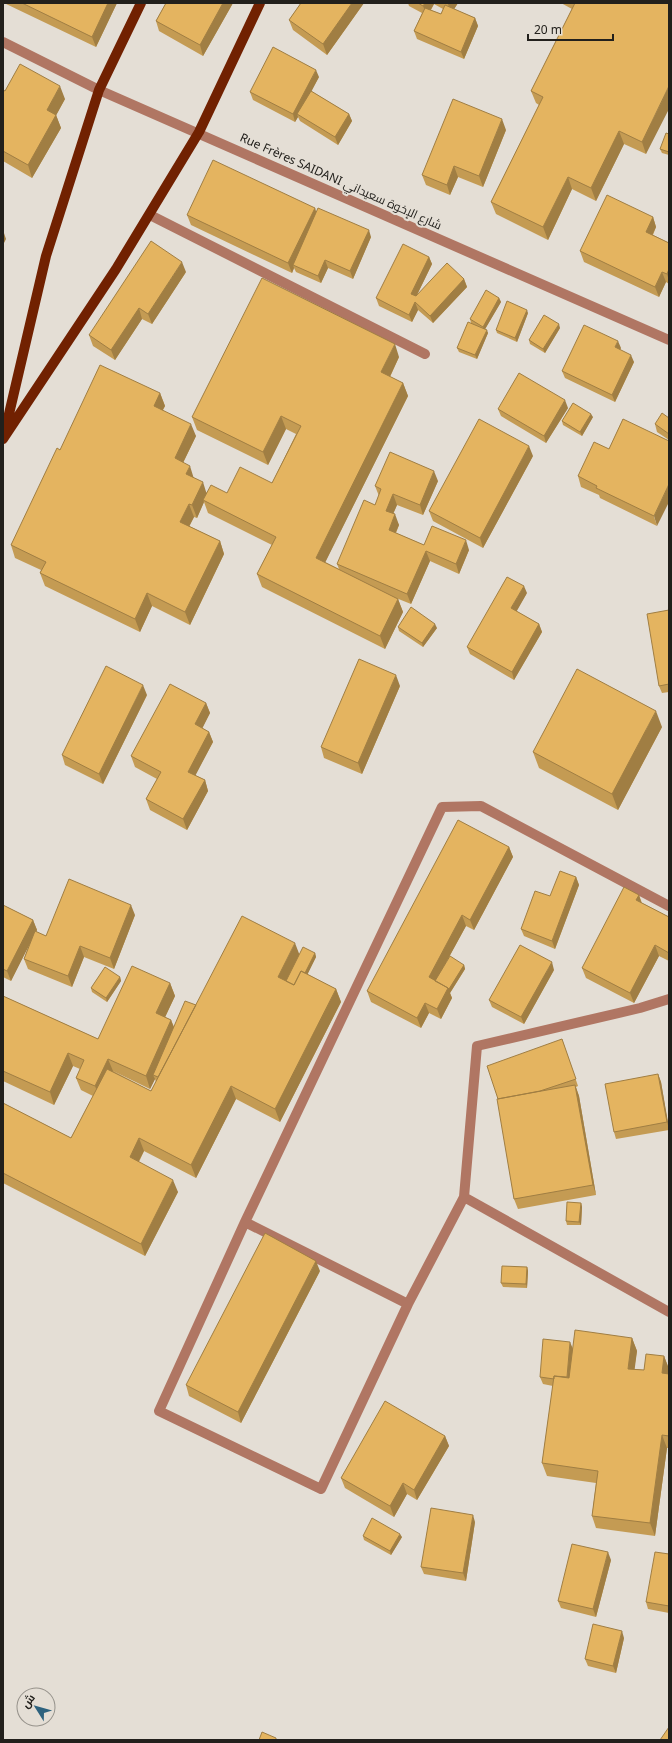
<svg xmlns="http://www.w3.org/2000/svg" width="672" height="1743" viewBox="0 0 672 1743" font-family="'Noto Sans',Cairo,sans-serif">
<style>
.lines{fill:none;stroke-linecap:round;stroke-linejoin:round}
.minor{stroke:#b07663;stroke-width:10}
.major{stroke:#712101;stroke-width:10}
.wall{fill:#c49b53;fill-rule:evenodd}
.shaded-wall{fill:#a07e43}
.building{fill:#e4b460;stroke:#a07e43}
.labels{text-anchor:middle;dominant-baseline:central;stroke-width:4;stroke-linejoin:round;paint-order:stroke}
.street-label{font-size:12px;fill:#22201c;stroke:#e4ded5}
</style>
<rect width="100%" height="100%" fill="#e4ded5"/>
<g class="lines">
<!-- minor -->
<path class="minor" d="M3 42 99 90 669 340
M150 215 425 354
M669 906 481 806 442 807 245 1222 159 1411 321 1489 408 1304 464 1197 477 1046 640 1008 669 999
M464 1197 669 1312
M245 1222 408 1304"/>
<!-- major -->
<path class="major" d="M5 431 46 256 99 90 141 3
M3 439 116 269 199 132 260 3"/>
</g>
<!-- wall -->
<path class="wall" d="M4 3H117L96 47Z
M166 3H233L203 56 159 31 156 21Z
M301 3H364L327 55 293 30 289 20Z
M408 3H458L454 9 475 18 478 26 464 59 417 39 414 31 422 13 409 6ZM434 4 443 9 441 14 431 10Z
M561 3H669L646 154 624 144 596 201 572 189 548 240 496 214 491 202 539 105 536 103 531 91 572 9Z
M319 77 311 91 349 114 352 121 338 145 300 121 298 117 295 122 253 100 250 92Z
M3 90 5 91 65 99 56 115 61 128 32 178 3 161Z
M506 130 483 187 458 177 450 195 426 185 422 175Z
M669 134V155L662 153 660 149Z
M315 208 316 213 371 237 353 279 328 268 321 283 296 272 294 268 292 273 191 225 187 215Z
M653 217 656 227 653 235 669 243V284L666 282 659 297 584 262 580 251Z
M429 257 432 264 417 295 464 279 467 287 433 323 418 310 412 322 379 306 376 298Z
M186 272 152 324 142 319 115 360 93 346 89 335Z
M499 298 501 302 485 329 488 333 477 359 459 352 457 348 471 323 470 319Z
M528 313 517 342 497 333 496 330Z
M560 328 545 353 530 344 529 340Z
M621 348 620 350 634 362 615 402 565 378 562 371Z
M399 357 390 377 403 383 408 396 325 562 339 569 337 564 375 505 379 496 375 486 438 481 423 515 397 505 393 514 399 525 396 533 424 545 469 550 459 574 430 561 411 604 396 598 398 599 403 612 385 649 262 587 257 574 272 545 208 513 204 502 197 518 194 517 189 526 220 541 224 554 190 625 152 606 140 632 45 586 40 573 41 570 15 558 11 545 60 450 160 393 165 406 163 410 196 436 183 463 194 478 207 493H227L272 483 296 434 286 429 268 465 197 430 192 417Z
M568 408 546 443 501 416 498 409Z
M593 417 582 436 563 425 562 421Z
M669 418V440L657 432 655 424Z
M623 419 657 526 600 498 599 495 581 487 578 476 609 449Z
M533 456 483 548 433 521 429 511Z
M527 593 516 611 539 624 542 632 514 680 470 654 467 647Z
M669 610V692L662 693 659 686Z
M398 627 437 628 423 647 399 631Z
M400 686 362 774 324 758 321 747Z
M147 695 103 784 65 765 62 755Z
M206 703 210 713 202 728 209 732 213 742 195 775 205 780 208 791 187 830 150 810 146 799 157 779 135 767 131 756Z
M662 727 618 810 539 768 533 752Z
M509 847 513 857 474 930 466 926 445 964 464 965 465 969 450 993 452 998 441 1019 429 1013 421 1028 371 1002 367 991Z
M576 877 579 885 555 949 524 936 521 929 550 896Z
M639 895 642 903 669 917V961L659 956 634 1003 586 978 582 968Z
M3 905 33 920 37 930 36 932 46 936 135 915 114 969 84 957 72 987 28 969 24 959 30 942 11 981 3 977Z
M315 953 316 957 307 974 336 989 341 1002 280 1122 236 1099 196 1178 144 1151 139 1162 178 1192 145 1256 3 1183V1103L71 1138 93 1096 81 1090 76 1078 80 1069 73 1066 54 1105 3 1081V996L98 1039 170 983 175 996 165 1017 171 1020 174 1027 196 1005 299 955ZM113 1071 150 1089 155 1079 156 1082 151 1091Z
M554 970 524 1024 492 1007 489 1000Z
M120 977 121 981 107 1002 92 992 91 988Z
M562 1039 578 1086 576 1087 579 1096 596 1195 518 1209 514 1199 498 1099Z
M658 1074 661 1082 669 1130 616 1139 614 1132Z
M581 1203 582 1207 581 1225H567L566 1221Z
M527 1267 528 1271 527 1288 503 1287 501 1283Z
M320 1271 241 1423 189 1396 186 1385Z
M632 1338 637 1351 634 1369 644 1370 664 1356 669 1369 668 1374H669V1448H667L655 1536 596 1528 592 1516 596 1483 547 1476 542 1463 553 1386 543 1384 540 1377 573 1348Z
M445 1436 449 1446 417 1500 407 1494 394 1517 345 1488 341 1478Z
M475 1522 466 1581 424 1574 421 1567Z
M363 1536 402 1537 391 1555 364 1540Z
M669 1554V1613L648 1609 646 1602Z
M611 1560 596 1617 561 1608 558 1601Z
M624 1638 616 1673 588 1666 585 1659Z"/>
<!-- shaded-wall -->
<path class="shaded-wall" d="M108 3H117L96 47 92 37Z
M223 3H233L203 56 200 45Z
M352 3H364L327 55 323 44Z
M425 3H434V4L427 16 423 6Z
M448 3H458L451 14 448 4Z
M475 18 478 26 464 59 461 52Z
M316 70 319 77 299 115 297 114 298 117 295 122 293 114Z
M60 86 65 99 52 123 47 110Z
M669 86V109L646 154 642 142Z
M349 114 352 121 338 145 335 137Z
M56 115 61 128 32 178 28 165Z
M502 119 506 130 483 187 479 176Z
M619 131 624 144 596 201 591 188Z
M454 166 458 177 450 195 447 185Z
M568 177 572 189 548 240 543 227Z
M315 208 318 219 293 265 294 268 292 273 288 263Z
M653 217 656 227 649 242 646 232Z
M3 230 6 239 3 245Z
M369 230 371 237 353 279 350 271Z
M429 257 432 264 414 301 411 294Z
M325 260 328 268 321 283 318 276Z
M182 262 186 272 152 324 148 314Z
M669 269V281L667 274Z
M662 272 666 282 659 297 655 287Z
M464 279 467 287 433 323 430 316Z
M499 298 501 302 484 331 483 327Z
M415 302 418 310 412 322 409 315Z
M139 308 142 319 115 360 111 350Z
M527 310 528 313 517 342 515 338Z
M559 324 560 328 545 353 543 349Z
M487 330 488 333 477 359 475 355Z
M618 341 621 348 617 355 615 347Z
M395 344 399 357 386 385 381 372Z
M631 355 634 362 615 402 612 395Z
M403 383 408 396 321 571 316 558Z
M160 393 165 406 158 418 154 406Z
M565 400 568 408 546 443 544 436Z
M591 414 593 417 582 436 580 432Z
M281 416 286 429 268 465 263 452Z
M191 424 196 436 179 471 175 458Z
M529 446 533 456 483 548 480 538Z
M190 466 194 479 186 474Z
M434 471 438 481 423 515 420 505Z
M203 482 207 495 203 500 204 502 197 518 192 505Z
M669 484V502L657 526 654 516Z
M393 494 397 505 390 521 386 511Z
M189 504 194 517 185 535 180 522Z
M395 514 399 525 392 541 389 530Z
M466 540 469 550 459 574 456 564Z
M220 541 224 554 190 625 185 612Z
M426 551 430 561 411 604 407 594Z
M524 586 527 593 514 616 511 608Z
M147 593 152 606 140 632 135 619Z
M398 599 403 612 385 649 380 636Z
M435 624 437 628 423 647 422 643Z
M539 624 542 632 514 680 512 672Z
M396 675 400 686 362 774 358 763Z
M143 685 147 695 103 784 99 774Z
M206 703 210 713 199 735 195 724Z
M656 711 662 727 618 810 612 794Z
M209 732 213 742 192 782 188 772Z
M205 780 208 791 187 830 183 819Z
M509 847 513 857 474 930 470 920Z
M576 877 579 885 555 949 552 941Z
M639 895 642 905 636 900Z
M131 905 135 915 114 969 110 958Z
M462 915 466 926 435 983 429 977Z
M33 920 37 930 11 981 7 971Z
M295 943 300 956 284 986 278 977Z
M655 945 659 956 634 1003 630 993Z
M80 946 84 957 72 987 68 976Z
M315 953 316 957 297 996 295 992Z
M552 962 554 970 524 1024 521 1017Z
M464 965 465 969 450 993 452 998 441 1019 437 1009 448 988Z
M120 977 121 981 107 1002 106 998Z
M170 983 175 996 161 1026 156 1013Z
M336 989 341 1002 280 1122 275 1109Z
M425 1003 429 1013 421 1028 417 1018Z
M171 1020 176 1033 153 1075 155 1079 150 1089 146 1076Z
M68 1053 73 1066 54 1105 50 1092Z
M108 1059 113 1071 100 1099 95 1086Z
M658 1074 661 1082 669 1128 667 1122Z
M575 1085 579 1096 596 1195 593 1185Z
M231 1086 236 1099 196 1178 191 1165Z
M139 1138 144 1151 134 1170 130 1157Z
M173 1180 178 1192 145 1256 141 1244Z
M581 1203 582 1207 581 1225 579 1222Z
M316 1261 320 1271 241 1423 238 1412Z
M527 1267 528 1271 527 1288 526 1284Z
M632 1338 637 1351 633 1382 628 1369Z
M570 1342 573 1349 569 1387 567 1380Z
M664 1356 669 1369 667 1386 662 1373Z
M662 1435 667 1448 655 1536 650 1523Z
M445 1436 449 1446 417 1500 414 1490Z
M403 1483 407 1494 394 1517 390 1506Z
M473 1515 475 1522 466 1581 463 1573Z
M400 1534 402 1537 391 1555 390 1551Z
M608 1552 611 1560 596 1617 593 1609Z
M622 1631 624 1638 616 1673 613 1666Z"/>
<!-- building -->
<path class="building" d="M22 3H108L92 37Z
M166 3H223L200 45 156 21Z
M301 3H352L323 44 289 20Z
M418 3H425L423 6Z
M575 3H669V86L642 142 619 131 591 188 568 177 543 227 491 202 543 97 531 91Z
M445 5 475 18 461 52 414 31 425 8 441 14Z
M273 47 316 70 293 114 250 92Z
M20 64 60 86 47 110 56 115 28 165 3 151V90L5 91Z
M311 91 349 114 335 137 297 114Z
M453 99 502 119 479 176 454 166 447 185 422 175Z
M666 133 669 134V152L660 149Z
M213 160 315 208 288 263 187 215Z
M607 195 653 217 646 232 669 243V269L667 274 662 272 655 287 580 251Z
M318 208 369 230 350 271 325 260 318 276 293 265Z
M151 241 182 262 148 314 139 308 111 350 89 335Z
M403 244 429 257 411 294 416 296 447 263 464 279 430 316 415 302 409 315 376 298Z
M262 278 395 344 381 372 403 383 316 558 398 599 380 636 257 574 276 537 203 500 211 485 227 493 240 467 272 483 301 426 281 416 263 452 192 417Z
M486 290 499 298 483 327 470 319Z
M507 301 527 310 515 338 496 330Z
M544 315 559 324 543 349 529 340Z
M468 322 487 330 475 355 457 348Z
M584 325 618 341 615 347 631 355 612 395 562 371Z
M100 365 160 393 154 406 191 424 175 458 190 466 186 474 203 482 192 505 189 504 180 522 220 541 185 612 147 593 135 619 40 573 46 562 11 545 57 448 60 450Z
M519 373 565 400 544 436 498 409Z
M573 403 591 414 580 432 562 421Z
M662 413 669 418V434L655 424Z
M479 419 529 446 480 538 429 511Z
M623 419 669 441V484L654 516 596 488 597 486 578 476 594 442 609 449Z
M390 452 434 471 420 505 393 494 386 511 395 514 389 530 424 545 432 526 466 540 456 564 426 551 407 594 337 564 364 500 375 505 381 489 375 486Z
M507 577 524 586 511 608 539 624 512 672 467 647Z
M411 607 435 624 422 643 398 627Z
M669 610V684L659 686 647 614Z
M359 659 396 675 358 763 321 747Z
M106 666 143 685 99 774 62 755Z
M577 669 656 711 612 794 533 752Z
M170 684 206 703 195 724 209 732 188 772 205 780 183 819 146 799 161 772 131 756Z
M458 820 509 847 470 920 462 915 429 977 448 988 437 1009 425 1003 417 1018 367 991Z
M560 871 576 877 552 941 521 929 535 891 550 896Z
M69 879 131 905 110 958 80 946 68 976 24 959 35 931 46 936Z
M624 887 639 895 636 900 669 917V953L655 945 630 993 582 968Z
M3 905 33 920 7 971 3 969Z
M242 916 295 943 278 977 294 985 301 971 336 989 275 1109 231 1086 191 1165 139 1138 130 1157 173 1180 141 1244 3 1173V1103L71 1138 107 1069 151 1091Z
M520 945 552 962 521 1017 489 1000Z
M303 947 315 953 305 973 301 971 294 985 286 981Z
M450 956 464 965 449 989 448 988 435 981Z
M132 966 170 983 156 1013 171 1020 146 1076 108 1059 95 1086 76 1078 84 1060 68 1053 50 1092 3 1071V996L98 1039Z
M105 967 120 977 106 998 91 988Z
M185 1001 196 1005 158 1077 153 1075Z
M562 1039 576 1079 540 1091 498 1099 487 1066Z
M658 1074 667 1122 614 1132 605 1084Z
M575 1085 593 1185 514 1199 497 1099Z
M567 1202 581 1203 579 1222 566 1221Z
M265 1233 316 1261 238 1412 186 1385Z
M502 1266 527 1267 526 1284 501 1283Z
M575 1330 632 1338 628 1369 644 1370 646 1354 664 1356 662 1373 669 1374V1436L662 1435 650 1523 592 1516 598 1471 542 1463 554 1376 569 1378Z
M543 1339 570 1342 567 1377 554 1376V1379L540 1377Z
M385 1401 445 1436 414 1490 403 1483 390 1506 341 1478Z
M431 1508 473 1515 463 1573 421 1567Z
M372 1518 400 1534 390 1551 363 1536Z
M572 1544 608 1552 593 1609 558 1601Z
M655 1552 669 1554V1606L646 1602Z
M593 1624 622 1631 613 1666 585 1659Z
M669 1727V1740H660Z
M262 1732 276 1738V1740H259Z"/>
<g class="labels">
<!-- street labels -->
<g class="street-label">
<text transform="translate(341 181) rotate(24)">Rue Frères SAIDANI شارع الإخوة سعيداني</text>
</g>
</g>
<!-- border -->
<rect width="672" height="1743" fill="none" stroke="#22201c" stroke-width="8"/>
<!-- north arrow -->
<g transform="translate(36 1707) rotate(307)"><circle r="19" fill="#e4ded5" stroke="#96928b"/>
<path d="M0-3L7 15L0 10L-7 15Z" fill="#2d627e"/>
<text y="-6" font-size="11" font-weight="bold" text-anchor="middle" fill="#22201c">ش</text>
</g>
<!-- scale -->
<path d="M528 34v6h85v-6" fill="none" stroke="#22201c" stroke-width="2"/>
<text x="534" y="34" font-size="12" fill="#22201c" stroke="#e4ded5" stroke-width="3" paint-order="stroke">20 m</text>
</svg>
